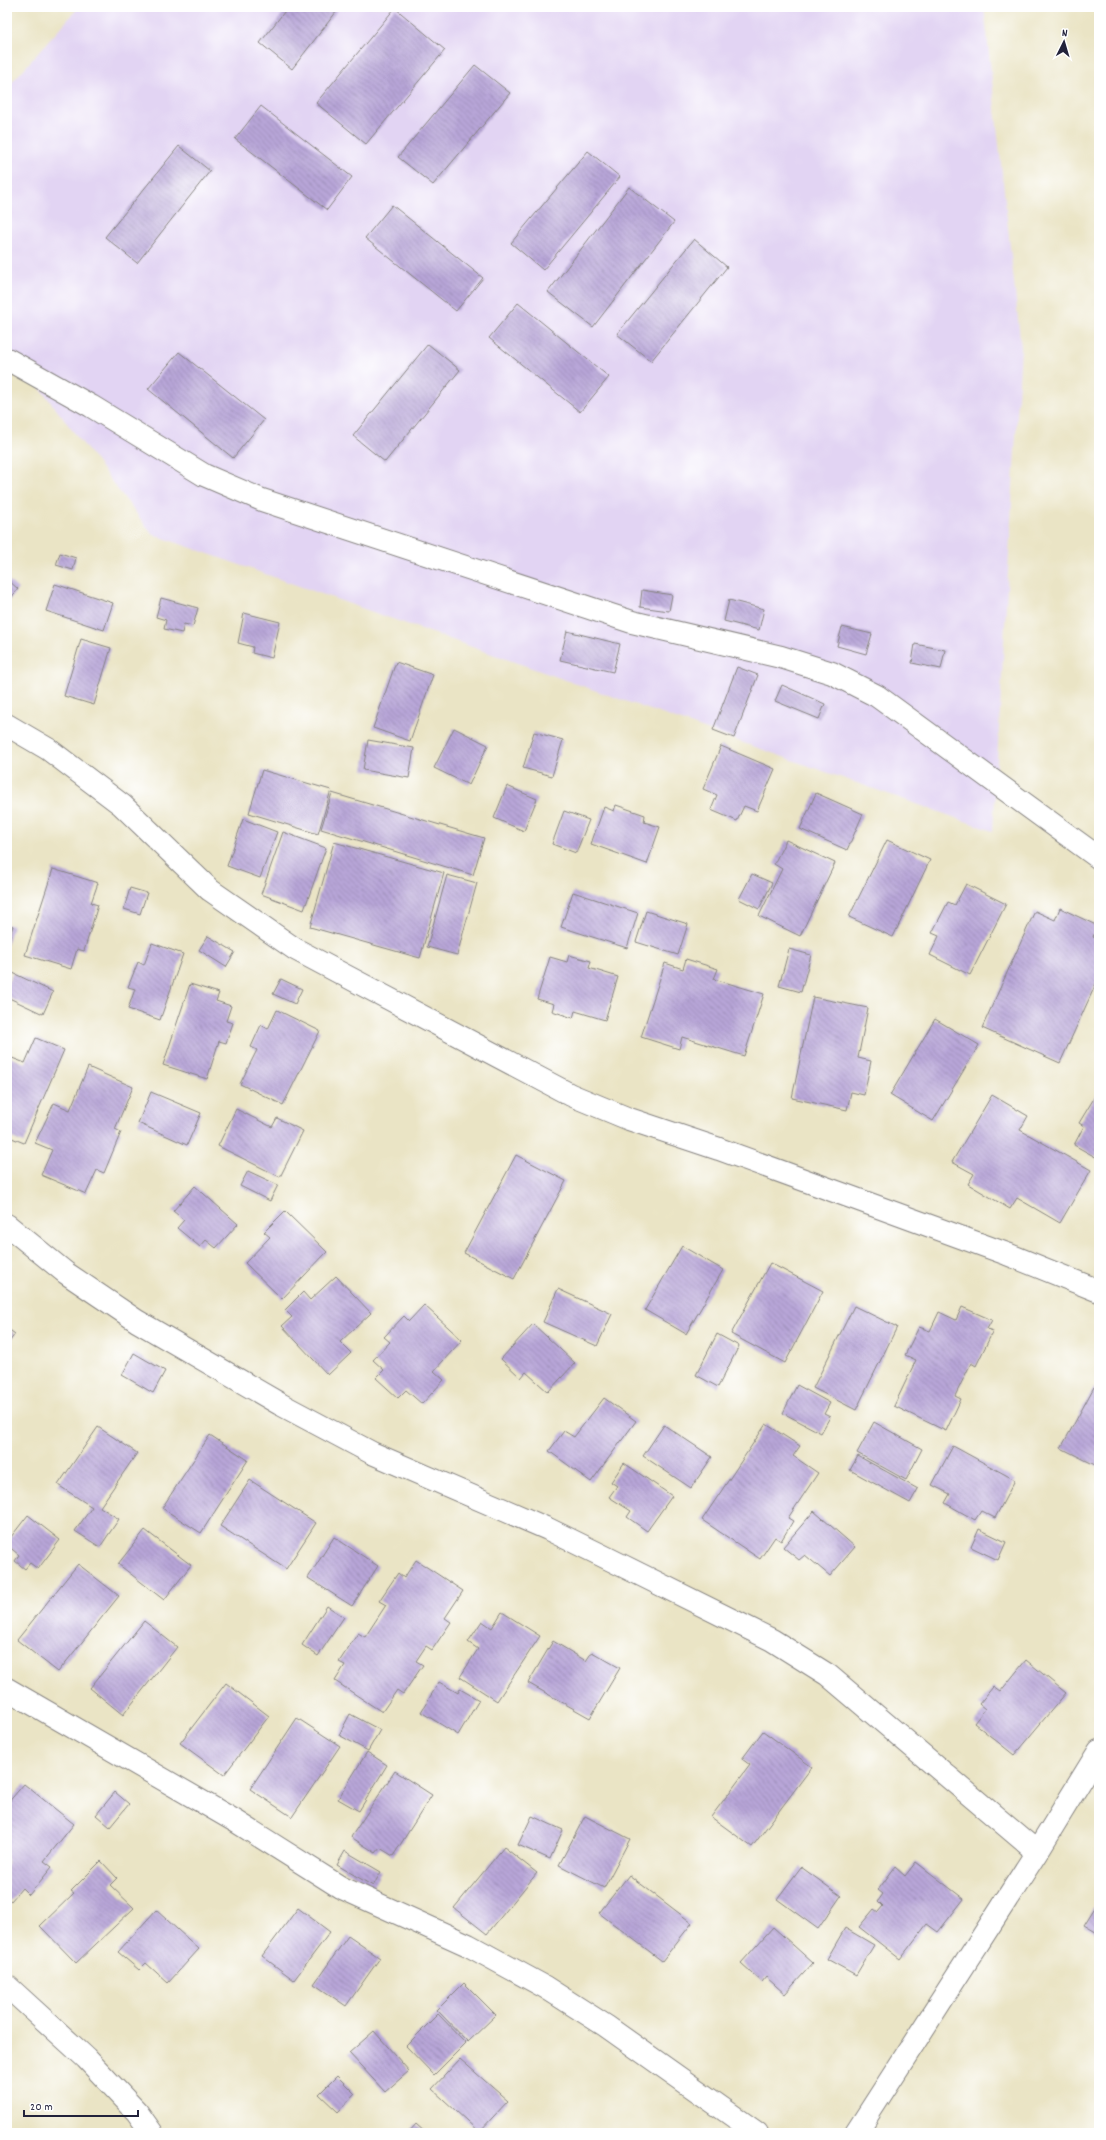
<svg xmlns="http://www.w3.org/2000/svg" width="1106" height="2140" viewBox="0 0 1106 2140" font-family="Dekko,sans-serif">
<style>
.built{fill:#e2d4f3}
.building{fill:url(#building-back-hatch)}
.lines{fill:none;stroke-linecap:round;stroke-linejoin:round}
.minor-casing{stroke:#868380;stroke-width:24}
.minor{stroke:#fff;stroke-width:22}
</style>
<defs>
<pattern id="building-back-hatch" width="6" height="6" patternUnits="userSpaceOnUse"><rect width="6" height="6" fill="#b8a6d8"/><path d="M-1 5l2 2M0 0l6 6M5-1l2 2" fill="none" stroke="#9587b0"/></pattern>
</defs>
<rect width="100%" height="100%" fill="#fff"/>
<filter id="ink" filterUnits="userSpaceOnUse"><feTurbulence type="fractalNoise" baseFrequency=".025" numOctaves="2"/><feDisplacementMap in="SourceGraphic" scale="8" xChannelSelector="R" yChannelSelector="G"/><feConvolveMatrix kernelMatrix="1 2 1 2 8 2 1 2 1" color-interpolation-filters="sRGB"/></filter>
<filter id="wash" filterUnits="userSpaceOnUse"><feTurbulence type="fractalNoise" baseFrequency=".012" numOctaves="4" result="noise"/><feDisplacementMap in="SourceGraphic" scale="16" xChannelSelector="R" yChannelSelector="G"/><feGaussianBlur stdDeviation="0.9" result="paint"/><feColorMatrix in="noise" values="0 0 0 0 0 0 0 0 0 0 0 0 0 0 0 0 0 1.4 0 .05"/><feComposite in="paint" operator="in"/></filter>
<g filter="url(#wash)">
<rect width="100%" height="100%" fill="#eae4c5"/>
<!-- built -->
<path class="built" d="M79 7H984L1021 347 993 831 152 534 7 345V88Z"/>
<g id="blocks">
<!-- building -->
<path class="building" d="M288 7H340L292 69 260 43Z
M395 8 445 50 366 144 316 103Z
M475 65 510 93 433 185 398 157Z
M261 106 352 177 327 210 235 139Z
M179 146 210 171 137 263 105 237Z
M588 151 620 177 543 270 511 243Z
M629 187 674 222 593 327 548 292Z
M392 205 483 278 456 311 365 238Z
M694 239 727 267 651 361 617 334Z
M518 303 609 377 580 412 489 338Z
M428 344 460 370 385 462 353 436Z
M179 352 264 420 233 458 148 389Z
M60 553 76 558 73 570 56 565Z
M7 579 18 589 7 603Z
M55 584 113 603 104 630 46 611Z
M642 590 672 595 669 611 640 607Z
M161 598 198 608 193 626 184 624 182 633 164 629 166 620 156 617Z
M729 600 764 609 759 630 724 621Z
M244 613 280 622 272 658 252 653 253 647 238 643Z
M842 627 872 634 866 654 837 646Z
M567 631 620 644 613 672 560 660Z
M81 639 111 648 94 705 64 696Z
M915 644 945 650 941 669 912 663Z
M396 662 433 675 410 741 373 728Z
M737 667 758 675 734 738 713 730Z
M782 685 825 704 819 719 775 701Z
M454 728 488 745 469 785 434 768Z
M534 732 563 740 552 776 523 768Z
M368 740 414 748 409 778 363 770Z
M721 746 775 769 757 811 744 806 737 821 711 810 717 795 703 789Z
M262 770 331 790 318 834 249 813Z
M507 786 537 799 524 831 494 818Z
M332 793 484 838 473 875 321 829Z
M816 793 863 814 847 850 800 829Z
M616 805 645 815 644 822 660 827 647 864 591 844 604 807 614 811Z
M564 811 589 820 576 853 552 844Z
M243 819 277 832 260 878 227 866Z
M283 832 326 848 304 910 261 894Z
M786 840 835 863 800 936 759 916 782 869 774 864Z
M887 840 930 860 893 937 849 917Z
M334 842 444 873 420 958 310 927Z
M53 869 98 883 91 903 98 905 84 951 77 949 71 969 25 955Z
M752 874 772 883 759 909 739 899Z
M447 875 477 883 457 955 427 947Z
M966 884 1006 904 970 975 930 955 939 936 932 933 948 902 955 905Z
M130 888 147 893 140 914 124 909Z
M573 892 638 913 627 948 561 927Z
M1060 908 1098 926 1093 937 1099 940V977L1060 1063 982 1028 1035 911 1055 920Z
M646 911 688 924 678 955 636 942Z
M7 924 13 926 7 945Z
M208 936 235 952 226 967 199 950Z
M152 943 183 954 160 1020 128 1009 135 989 128 987 138 962 144 965Z
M789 949 811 955 801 992 779 986Z
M569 955 591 961 589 968 618 977 605 1020 575 1011 573 1018 552 1011 554 1004 537 999 550 957 567 962Z
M686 959 718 969 714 979 764 994 744 1056 682 1037 679 1049 641 1037 665 963 683 969Z
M13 973 53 992 43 1014 7 997V984Z
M281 979 302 989 295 1004 273 994Z
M190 984 219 993 216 1001 231 1006 226 1021 233 1023 226 1043 219 1041 207 1079 163 1065Z
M813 997 868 1008 858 1058 871 1061 864 1095 851 1092 847 1110 792 1098Z
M277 1010 320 1031 283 1105 240 1084 257 1050 251 1047 261 1025 268 1029Z
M935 1019 979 1045 933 1121 890 1095Z
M36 1038 64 1050 24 1143 7 1136V1056L25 1063Z
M88 1067 133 1087 115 1129 121 1132 104 1173 97 1170 86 1194 41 1175 52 1150 35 1143 54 1103 70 1110Z
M151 1092 201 1113 187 1145 138 1123Z
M992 1095 1028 1116 1020 1130 1091 1170 1060 1223 1017 1198 1010 1209 968 1184 974 1174 952 1162Z
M1096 1095 1099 1096V1159L1074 1145 1084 1126 1079 1123Z
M236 1109 272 1127 277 1118 303 1131 280 1177 218 1146Z
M516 1155 566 1181 514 1279 464 1253Z
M248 1171 278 1185 270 1201 240 1186Z
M195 1186 238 1224 216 1248 206 1240 200 1247 177 1228 184 1220 173 1211Z
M285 1211 327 1252 282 1299 245 1263 270 1237 264 1232Z
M682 1246 723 1270 686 1334 645 1310Z
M770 1263 823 1291 785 1363 731 1334Z
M336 1276 371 1313 340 1342 351 1353 328 1375 282 1326 292 1317 285 1310 303 1292 310 1300Z
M558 1289 612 1314 597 1346 543 1322Z
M424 1305 462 1340 434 1371 444 1380 422 1404 406 1390 398 1398 376 1378 384 1370 373 1360 390 1342 384 1337 404 1316 409 1321Z
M854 1306 897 1327 856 1410 813 1388Z
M962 1307 992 1320 987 1329 993 1331 976 1366 971 1363 955 1396 961 1399 946 1431 894 1406 916 1360 905 1355 919 1327 930 1331 939 1312 956 1320Z
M533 1324 575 1363 548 1392 526 1372 521 1378 501 1359Z
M7 1328 15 1334 7 1345Z
M717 1334 739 1346 718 1387 696 1375Z
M134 1353 165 1371 153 1393 122 1375Z
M797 1385 830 1403 824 1414 830 1417 821 1433 783 1413Z
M1094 1387 1099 1390V1467L1061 1448Z
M604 1398 636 1421 591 1482 549 1451 564 1431 574 1437Z
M874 1422 922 1449 906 1480 857 1453Z
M766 1424 800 1446 793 1456 818 1473 788 1518 793 1521 781 1541 775 1537 760 1559 702 1520Z
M664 1425 712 1457 691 1488 643 1456Z
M98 1427 137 1453 100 1507 119 1519 100 1547 75 1531 92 1507 58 1485Z
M210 1435 248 1460 201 1533 162 1508Z
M953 1446 1015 1480 995 1518 981 1511 975 1520 945 1503 950 1494 932 1485Z
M858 1456 918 1489 910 1503 850 1470Z
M624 1463 672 1496 647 1531 627 1517 631 1511 609 1497 617 1486 611 1482Z
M250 1480 316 1523 286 1569 220 1526Z
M814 1511 855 1547 830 1576 805 1555 799 1560 783 1547Z
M28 1515 60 1540 38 1569 30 1563 25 1569 15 1561 19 1555 7 1545V1542Z
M979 1529 1006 1542 998 1560 971 1547Z
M145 1530 191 1565 164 1600 118 1564Z
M334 1537 378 1566 352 1606 308 1578Z
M416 1560 463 1591 445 1618 451 1622 432 1650 426 1646 416 1661 423 1665 403 1694 397 1690 382 1712 335 1681 345 1665 339 1662 358 1633 365 1637 386 1605 379 1601 398 1573 404 1578Z
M78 1564 119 1596 58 1672 17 1640Z
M327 1606 344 1617 318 1656 302 1645Z
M502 1612 540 1636 497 1701 460 1677 478 1649 468 1642 482 1621 492 1628Z
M144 1621 177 1647 123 1715 90 1688Z
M553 1641 586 1661 592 1652 620 1668 590 1718 528 1683Z
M1026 1660 1066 1693 1014 1755 974 1723 985 1709 979 1704 993 1687 1000 1692Z
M439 1682 458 1693 460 1689 479 1700 458 1735 421 1712Z
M226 1683 269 1716 224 1775 180 1743Z
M350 1714 380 1730 368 1751 339 1735Z
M297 1718 340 1746 292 1817 250 1789Z
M763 1731 812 1767 752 1847 711 1817 750 1765 742 1759Z
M367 1752 387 1765 359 1811 338 1799Z
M395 1771 432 1795 393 1856 380 1848 376 1853 351 1837Z
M24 1784 74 1824 44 1861 52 1867 29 1895 22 1888 11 1901 7 1898V1804Z
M115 1792 129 1804 110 1827 96 1815Z
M532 1816 563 1830 550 1859 518 1845Z
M585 1816 630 1839 604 1888 559 1865Z
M504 1847 537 1873 487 1934 454 1908Z
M345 1851 381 1872 373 1886 337 1865Z
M101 1861 117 1878 110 1885 134 1908 76 1963 40 1926 74 1893 71 1891Z
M916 1862 964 1899 938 1932 927 1924 900 1959 859 1927 874 1909 878 1912 883 1906 878 1901 883 1894 878 1890 895 1867 905 1876Z
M801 1867 841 1896 818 1929 777 1899Z
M629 1875 692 1923 662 1961 599 1913Z
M1099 1901V1934L1084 1925Z
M298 1908 330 1932 294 1980 262 1956Z
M156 1910 199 1949 168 1983 146 1963 139 1970 118 1952Z
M773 1927 813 1963 785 1994 766 1977 762 1982 741 1963Z
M845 1928 874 1945 856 1975 827 1959Z
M348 1936 380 1958 346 2006 314 1984Z
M464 1983 496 2015 468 2042 437 2010Z
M438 2014 466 2043 434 2075 406 2046Z
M374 2031 409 2071 385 2092 349 2053Z
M460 2059 508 2101 479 2132 432 2089Z
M337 2076 355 2094 338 2112 319 2094Z
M416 2124 426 2133H408Z"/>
</g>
</g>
<g filter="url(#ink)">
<use href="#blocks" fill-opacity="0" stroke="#868380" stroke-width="1"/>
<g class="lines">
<!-- minor casing -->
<g class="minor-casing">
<path id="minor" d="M7 359 91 406 204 475 262 500 632 622 781 657 832 673 877 696 1099 858
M7 725 48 749 122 805 210 890 295 949 571 1095 629 1119 719 1149 1007 1254 1099 1291
M7 1225 66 1273 137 1321 280 1404 372 1453 548 1529 601 1555 772 1640 828 1675 1037 1852
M7 1689 237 1822 340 1887 468 1945 545 1987 606 2026 757 2133
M7 1986 86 2058 137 2112 152 2133
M856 2133 1037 1852 1099 1751"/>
</g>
<!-- minor -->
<use href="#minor" class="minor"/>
</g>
</g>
<!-- margin -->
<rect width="1106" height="2140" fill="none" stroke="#fff" stroke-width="24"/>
<!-- north arrow -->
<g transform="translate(1064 42) rotate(5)" stroke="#ffffff" stroke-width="3" paint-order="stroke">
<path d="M0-3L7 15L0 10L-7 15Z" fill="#22223b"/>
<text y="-6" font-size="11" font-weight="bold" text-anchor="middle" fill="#22223b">N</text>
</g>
<!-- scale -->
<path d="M24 2110v6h114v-6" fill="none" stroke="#22223b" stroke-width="2"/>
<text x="30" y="2110" font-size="12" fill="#22223b" stroke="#ffffff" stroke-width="3" paint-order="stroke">20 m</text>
</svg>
